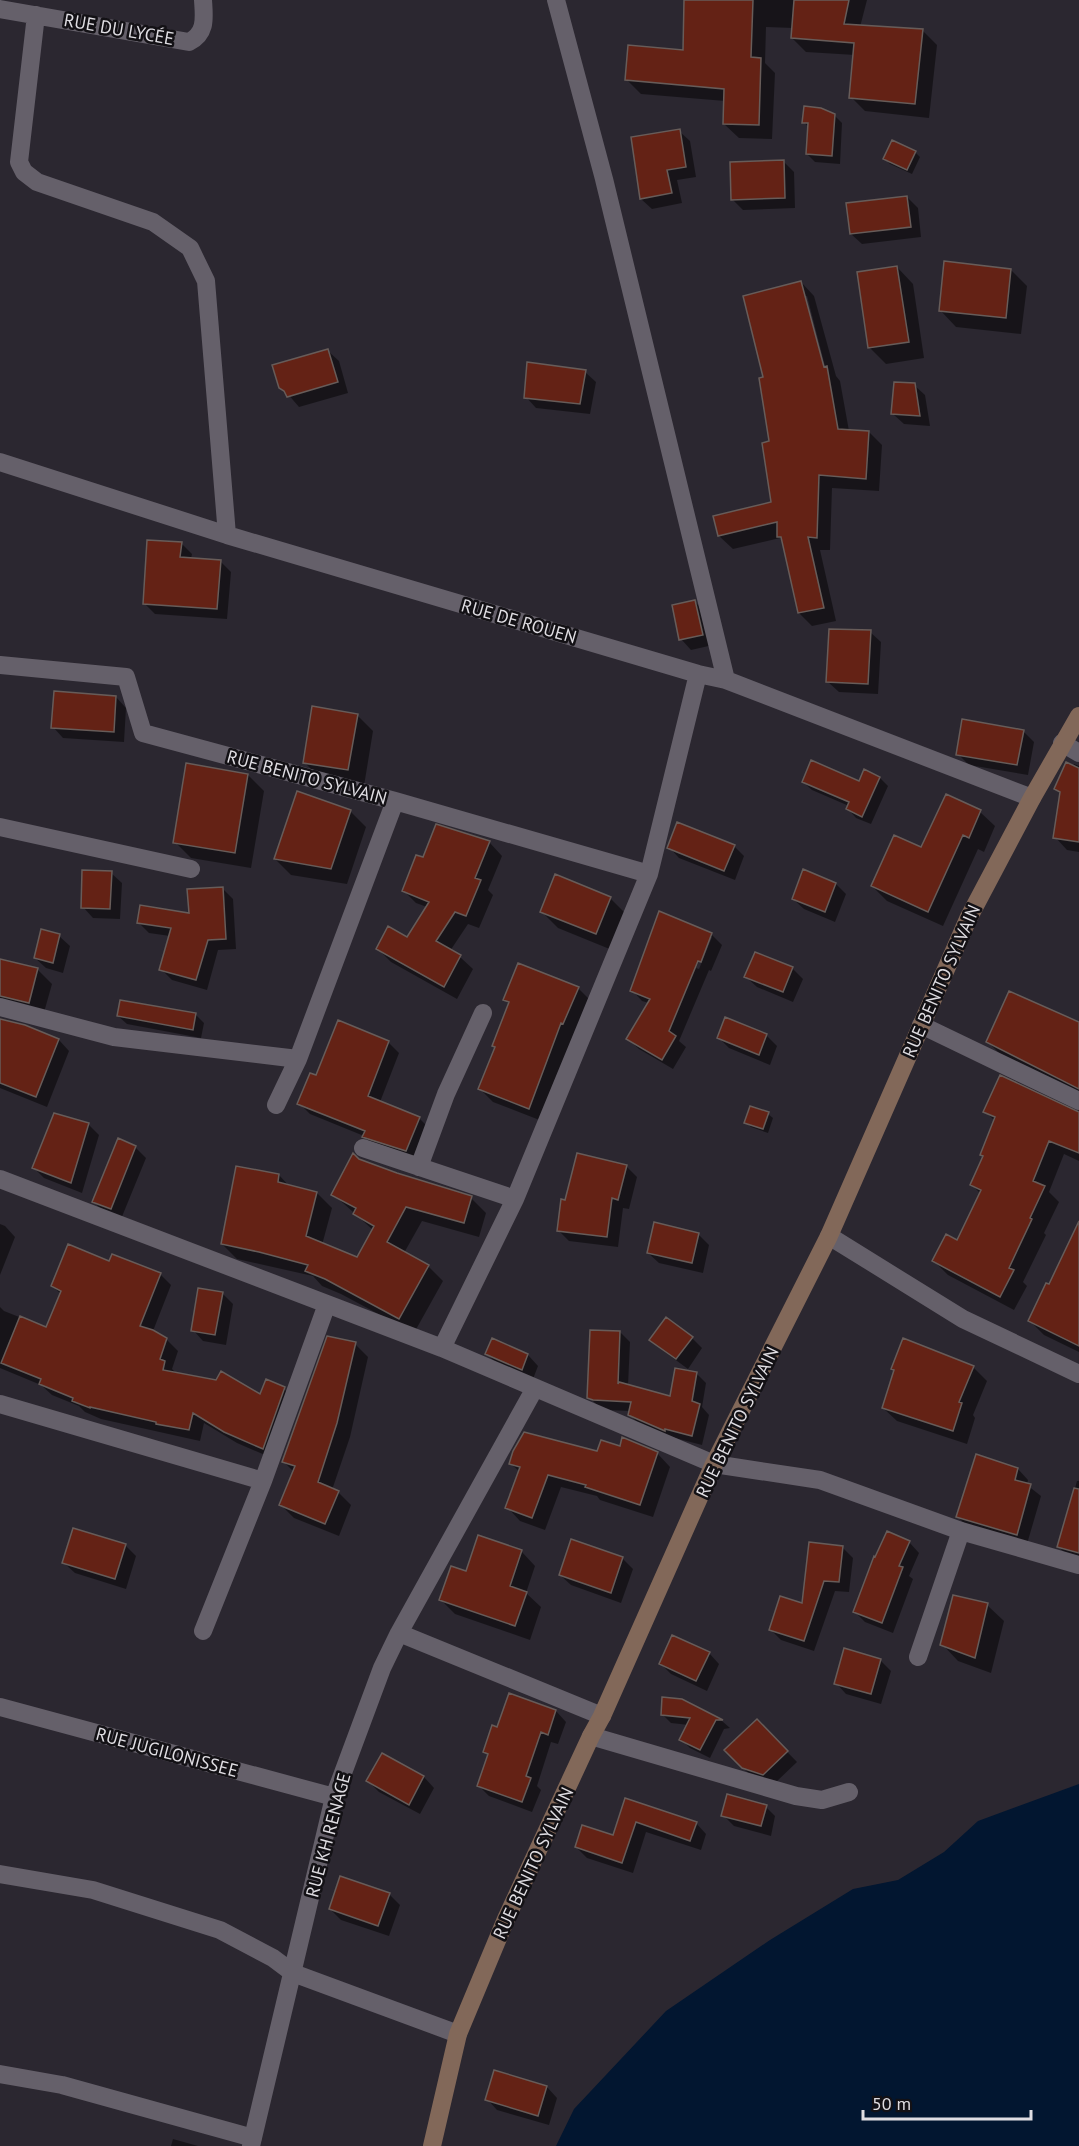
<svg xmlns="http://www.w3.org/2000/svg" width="1079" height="2146" viewBox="0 0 1079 2146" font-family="'PT Sans',sans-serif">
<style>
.water{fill:#021630}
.shadow{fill:#0007;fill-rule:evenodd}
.building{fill:#642215;stroke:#675c59;stroke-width:1.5}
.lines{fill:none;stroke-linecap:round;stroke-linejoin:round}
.street{stroke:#65606a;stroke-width:18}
.secondary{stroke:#826859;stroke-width:18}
.labels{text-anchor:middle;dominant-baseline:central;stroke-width:5;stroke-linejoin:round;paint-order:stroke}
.street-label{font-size:18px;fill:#dfdde2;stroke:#131115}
</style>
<rect width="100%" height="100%" fill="#2b2730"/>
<!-- water -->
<path class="water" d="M1079 1784V2146H556L574 2109 666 2011 770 1940 853 1889 898 1880 944 1852 978 1821Z"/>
<!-- shadow -->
<path class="shadow" d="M685 0H867L860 27 923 31 937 45 929 118 865 111 851 97 855 55 806 52 792 38 793 28 766 27 765 63 775 73 772 139 739 138 724 124 725 101 641 94 627 80 684 51Z
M834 115 842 123 840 164 815 162 807 154 809 128 804 122Z
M679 131 690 141 696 177 677 180 682 203 652 209 641 199Z
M915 152 920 157 912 174 890 164 885 159Z
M783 161 794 172 795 208 743 210 732 199Z
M907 197 918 208 921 237 862 244 851 234Z
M897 267 913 284 924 358 886 364 870 348Z
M1011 270 1027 286 1021 334 956 327 940 310Z
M801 282 814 296 836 376 840 381 849 431 869 432 882 445 879 491 832 488 830 550H820L836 621 812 626 799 613 783 540 780 538 733 549 719 536 773 503 771 443 765 378ZM804 296H807L827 374H824Z
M328 351 339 361 348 393 299 407 287 393Z
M585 372 596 382 590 414 536 408 526 397Z
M914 385 925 395 930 426 904 424 893 414Z
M181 543 192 554 191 559 220 561 231 572 227 619 155 614 144 603Z
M694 601 705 612 713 645 691 650 681 639Z
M870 632 881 642 878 694 839 692 828 682Z
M116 697 126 708 124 742 63 738 53 727Z
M357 715 373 731 364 786 321 779 304 762Z
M1023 731 1034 742 1028 775 969 765 958 754Z
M1074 764 1079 766V852L1067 850 1055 837 1061 794 1055 789Z
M248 775 264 791 251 868 191 858 175 842Z
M880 778 888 786 871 824 856 818 848 809 849 806 812 790 803 782 860 783Z
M946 796 980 812 995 826 984 852 978 849 943 926 887 901 872 886 922 849Z
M350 811 366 827 347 884 291 875 275 859Z
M437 826 490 843 502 856 488 890 493 895 479 928 468 924 450 951 460 957 473 969 457 999 391 962 378 949 408 939 427 907 416 903 403 890 423 859Z
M734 846 744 856 735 880 679 858 669 847Z
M111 873 122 883 120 919 93 918 83 907Z
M836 884 846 894 835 922 804 909 793 899Z
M222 888 233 899 236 949 218 950 207 990 172 980 161 969 170 936 149 933 138 922 190 915Z
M610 898 626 914 612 950 558 928 542 912Z
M711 934 722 945 711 971 709 970 679 1041 686 1047 673 1069 639 1049 628 1039 649 1003 642 1001 632 990ZM709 937H712L699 969 696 968Z
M59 936 70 946 63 973 46 968 35 958Z
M0 960 38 970 52 984 43 1016 0 1005Z
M792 968 803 979 793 1002 757 987 746 977Z
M578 988 591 1001 542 1121 493 1102 480 1089 496 1048 493 1046 509 1004 505 1000Z
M195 1014 204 1023 201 1038 127 1024 118 1016Z
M0 1020 24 1027 59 1040 69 1051 47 1107 0 1088Z
M1079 1024V1094L1000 1054 987 1041Z
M766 1035 777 1046 770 1065 729 1048 719 1038Z
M388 1042 399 1053 380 1102 419 1118 430 1129 417 1160 374 1147 364 1136 310 1114 299 1103 317 1077Z
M985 1111 1079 1118V1161L1064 1154 1049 1192 1059 1202 1044 1233 1046 1235 1023 1282 1027 1286 1014 1310 948 1275 934 1261 957 1242 981 1194 971 1184 984 1157 995 1121Z
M768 1114 773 1118 768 1133 751 1127 746 1122Z
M88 1124 99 1135 82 1193 44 1178 34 1168Z
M135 1147 146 1158 121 1219 105 1213 94 1202Z
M359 1160 471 1198 486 1213 479 1237 422 1221 404 1253 428 1266 443 1281 414 1333 341 1294 322 1286 313 1276 237 1259 222 1244 279 1175 290 1187 317 1193 332 1208 322 1245 358 1259 373 1230 333 1194Z
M626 1166 637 1177 629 1209 623 1208 618 1247 569 1241 559 1231 566 1201Z
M0 1224 5 1226 15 1237 0 1275Z
M698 1234 709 1245 703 1273 659 1263 648 1253Z
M1079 1239V1352L1044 1335 1030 1321Z
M110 1263 160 1274 171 1285 153 1331 166 1339 178 1351 172 1369 177 1374 260 1396 284 1389 296 1400 274 1459 237 1443 204 1423 200 1441 101 1419 85 1412 79 1406 52 1395 41 1385 0 1368V1307L4 1311 47 1328 61 1294 52 1286Z
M222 1293 233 1304 226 1345 203 1341 193 1330Z
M620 1332 630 1342 628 1386 671 1398 696 1373 706 1383 702 1407 709 1415 702 1445 675 1438 640 1425 630 1415 631 1411 604 1410 599 1407 589 1397Z
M692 1338 702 1348 688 1369 662 1350 651 1340Z
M355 1344 368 1357 350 1437 332 1490 338 1492 351 1505 339 1536 294 1518 281 1505 294 1472 284 1462Z
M487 1354 528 1355 538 1366 533 1379 498 1365Z
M973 1367 987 1381 973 1415 975 1418 967 1444 897 1421 883 1408 895 1371 892 1369Z
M621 1448 657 1453 670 1467 653 1517 600 1500 597 1496 561 1487 545 1530 520 1521 507 1507 520 1472 511 1464 598 1453Z
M1018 1469 1028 1480 1027 1485 1041 1496 1027 1544 969 1528 958 1517Z
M1077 1481H1079V1562L1072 1560 1059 1547Z
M909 1542 919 1553 909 1576 913 1579 893 1633 865 1622 855 1612Z
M125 1545 136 1556 126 1589 75 1573 64 1563Z
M842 1547 853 1558 849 1592 835 1591 814 1651 781 1640 770 1629 803 1605Z
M521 1551 535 1566 526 1593 541 1607 530 1640 455 1614 441 1600 467 1573Z
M622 1558 633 1569 621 1603 571 1585 560 1575Z
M987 1605 1004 1621 991 1673 958 1661 942 1644Z
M709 1653 719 1664 707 1691 671 1674 660 1663Z
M880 1660 891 1671 881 1704 846 1694 836 1683Z
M510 1695 556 1711 566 1722 558 1744 551 1742 537 1786 541 1790 532 1812 489 1796 478 1785 489 1756 485 1752 498 1728Z
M681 1700 722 1721 730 1728 724 1729 710 1758 690 1748 681 1739 689 1725 671 1723 662 1714Z
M757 1721 797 1762 774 1784 754 1779 726 1750Z
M383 1755 424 1777 434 1788 420 1814 379 1792 368 1781Z
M626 1800 696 1823 706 1834 701 1850 646 1832 633 1873 587 1858 576 1847 614 1837Z
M764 1805 775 1816 771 1836 734 1826 723 1815Z
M389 1894 400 1905 389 1936 341 1920 330 1909Z
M495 2072 547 2087 557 2098 549 2125 497 2110 487 2099Z
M173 2139 198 2146H171Z"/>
<!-- building -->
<path class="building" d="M684 0H753L751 57 761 58 759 125 723 124 724 89 625 80 628 45 683 50Z
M794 0H849L844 24 923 29 915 104 849 98 854 43 791 38Z
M804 106 821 108 835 114 832 156 806 154 808 123H802Z
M680 129 686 167 667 170 672 193 640 199 631 137Z
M892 140 916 151 907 170 883 159Z
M784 160 785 198 731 200 730 162Z
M907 196 911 227 850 234 846 203Z
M944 261 1011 269 1006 318 939 311Z
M897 266 909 342 868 348 857 272Z
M801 281 824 367 827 366 838 429 869 431 866 479 819 475 817 538 808 537 824 608 798 613 781 537H777V522L718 536 713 516 771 502 762 443 769 441 759 378 763 377 743 296Z
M328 349 338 382 287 397 284 391 279 388 272 365Z
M527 362 586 370 580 404 524 398Z
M894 382 915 383 920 416 891 414Z
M147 540 182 542 180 557 221 560 217 609 143 604Z
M695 600 703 635 679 640 672 605Z
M829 629 871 630 868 684 826 682Z
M54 691 116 696 114 732 51 728Z
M312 706 358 714 348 770 303 763Z
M962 719 1024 730 1017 765 956 755Z
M811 760 859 781 864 769 880 777 862 817 846 809 849 802 802 782Z
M1066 762 1079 768V842L1053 838 1060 792 1054 789Z
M186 763 248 774 235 853 173 843Z
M297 791 351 810 331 869 274 859Z
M946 794 981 810 969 838 963 835 928 912 871 886 894 835 921 847Z
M677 822 735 845 724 871 667 848Z
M436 824 490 841 475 878 481 880 466 916 455 912 436 941 461 955 444 987 376 949 388 926 407 937 429 902 402 891 416 855 423 857Z
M803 869 836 883 825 912 792 899Z
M82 870 112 871 110 909 81 908Z
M555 874 611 897 596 934 540 912Z
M223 887 226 939 208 940 196 980 159 970 171 928 137 923 140 905 189 913 187 889Z
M659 911 712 933 701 962 698 961 669 1031 676 1036 662 1060 626 1039 650 999 630 991Z
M41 929 60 934 53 963 34 958Z
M755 952 793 967 783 992 744 977Z
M0 959 38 968 29 1003 0 996Z
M518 963 579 987 563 1024 561 1023 529 1109 478 1089 495 1047 492 1046 509 1002 503 1000Z
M1009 991 1079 1022V1089L986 1042Z
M120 1000 196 1013 193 1030 117 1016Z
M725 1017 767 1034 759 1055 717 1038Z
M0 1019 25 1025 59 1039 36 1097 0 1083Z
M338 1020 389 1041 368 1096 420 1117 406 1151 362 1137 365 1131 297 1104 310 1073 316 1075Z
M1000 1075 1079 1112V1153L1049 1141 1033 1181 1045 1186 1030 1218 1032 1219 1009 1268 1014 1270 1000 1297 932 1261 946 1234 957 1240 981 1190 970 1185 983 1156 980 1155 995 1117 983 1112Z
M750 1106 769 1112 763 1129 744 1123Z
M54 1113 89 1123 71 1183 32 1168Z
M118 1138 136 1146 111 1209 92 1202Z
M353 1153 359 1159 397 1173 472 1196 464 1223 406 1207 387 1242 429 1265 399 1319 325 1279 305 1271 308 1265 259 1252 221 1244 236 1166 279 1174 278 1182 317 1192 306 1236 357 1257 374 1226 353 1214 356 1208 331 1195Z
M577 1153 627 1165 618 1200 612 1198 607 1237 557 1231 561 1199 565 1200Z
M1079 1221V1346L1028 1321 1046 1283 1049 1284Z
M654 1222 699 1233 692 1263 647 1253Z
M68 1244 109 1261 112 1254 161 1273 140 1326 153 1330 167 1338 160 1359 165 1361 163 1370 216 1380 221 1371 260 1394 266 1379 285 1387 263 1449 224 1432 193 1413 189 1430 156 1424V1422L90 1407V1408L72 1401 73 1398 39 1384 41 1379 1 1363 20 1316 46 1327 61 1291 51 1286Z
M198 1288 223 1292 215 1335 191 1331Z
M666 1317 693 1337 676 1359 649 1340Z
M590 1330 620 1331 618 1384 619 1382 670 1396 675 1368 697 1372 692 1401 700 1404 692 1436 665 1429V1431L628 1415 631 1402 593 1400 587 1398Z
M327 1336 356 1342 337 1423 318 1482 339 1491 325 1524 279 1505 295 1466 282 1462Z
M492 1338 528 1354 522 1370 485 1354Z
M903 1338 974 1366 959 1402 962 1403 953 1431 882 1408 894 1370 891 1369Z
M524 1432 597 1451 601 1440 620 1446 622 1437 658 1452 640 1505 585 1487 586 1485 548 1475 532 1518 505 1508 520 1467 509 1464 513 1451Z
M976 1454 1018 1468 1015 1480 1031 1484 1017 1535 956 1517Z
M1074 1488 1079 1489V1553L1057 1547Z
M73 1528 126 1544 115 1579 62 1563Z
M887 1531 910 1541 899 1566 903 1567 882 1623 853 1612 874 1556 875 1557Z
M478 1535 522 1550 510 1586 527 1592 515 1626 439 1600 451 1566 466 1571Z
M571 1539 623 1557 611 1593 559 1575Z
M809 1542 843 1546 839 1582 824 1581 804 1641 769 1630 780 1596 802 1603Z
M953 1595 988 1603 975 1658 940 1645Z
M672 1635 710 1652 696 1681 659 1664Z
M844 1648 881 1659 871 1694 834 1684Z
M509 1693 556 1710 548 1735 541 1732 526 1776 531 1778 522 1802 477 1786 488 1754 483 1752 492 1725 497 1727Z
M662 1697 682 1699 723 1720H716L700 1750 679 1740 690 1718 661 1715Z
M757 1719 788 1751 763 1775 742 1768 724 1750Z
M382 1753 424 1776 409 1805 366 1781Z
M727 1794 767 1805 761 1826 721 1816Z
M625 1798 697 1822 690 1841 636 1822 622 1863 575 1847 582 1825 613 1835Z
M340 1876 390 1893 378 1926 329 1909Z
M494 2070 547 2086 538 2116 485 2100Z"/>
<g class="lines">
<!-- street -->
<path class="street" d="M556 0 604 179 726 680
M0 9 189 42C207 33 204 17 203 0
M36 15 19 162 24 172 37 182 153 222 190 248 206 281 227 535
M0 462 227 535 698 674 726 680 1032 798
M0 665 126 677 143 733 395 801 649 874
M1062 743 1079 753
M0 827 191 869
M0 1007 114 1037 298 1059
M921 1025 1079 1101
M276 1105 298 1059 395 801
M363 1148 515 1199
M419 1167 446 1094 483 1013
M0 1179 442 1348 714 1464 820 1480 961 1531 1079 1565
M829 1236 963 1319 1079 1374
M442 1348 515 1199 649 874 698 674
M0 1404 263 1481
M203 1631 263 1481 327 1304
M399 1633 602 1716
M918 1657 961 1531
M0 1707 334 1797
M591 1736 796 1796 822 1800 849 1792
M0 1874 93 1890 220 1930 273 1958 293 1973 458 2034
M0 2074 62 2085 253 2138
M251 2146 334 1797 382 1668 399 1633 535 1388"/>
<!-- secondary -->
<path class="secondary" d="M432 2146 458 2034 506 1919 591 1736 602 1716 714 1464 829 1236 968 919 1032 798 1079 716"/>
</g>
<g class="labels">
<!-- street labels -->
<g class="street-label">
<text transform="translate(119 29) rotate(10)">RUE DU LYCÉE</text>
<text transform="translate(519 621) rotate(16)">RUE DE ROUEN</text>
<text transform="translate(307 777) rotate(15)">RUE BENITO SYLVAIN</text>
<text transform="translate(941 981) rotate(-66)">RUE BENITO SYLVAIN</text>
<text transform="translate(737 1422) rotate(-64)">RUE BENITO SYLVAIN</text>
<text transform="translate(167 1752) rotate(15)">RUE JUGILONISSEE</text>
<text transform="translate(328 1835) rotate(-75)">RUE KH RENAGE</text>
<text transform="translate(533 1863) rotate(-65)">RUE BENITO SYLVAIN</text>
</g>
</g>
<!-- scale -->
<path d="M863 2110v9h168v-9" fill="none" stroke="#dfdde2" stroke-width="3"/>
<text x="872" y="2110" font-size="18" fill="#dfdde2" stroke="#131115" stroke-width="4.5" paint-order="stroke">50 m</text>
</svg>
